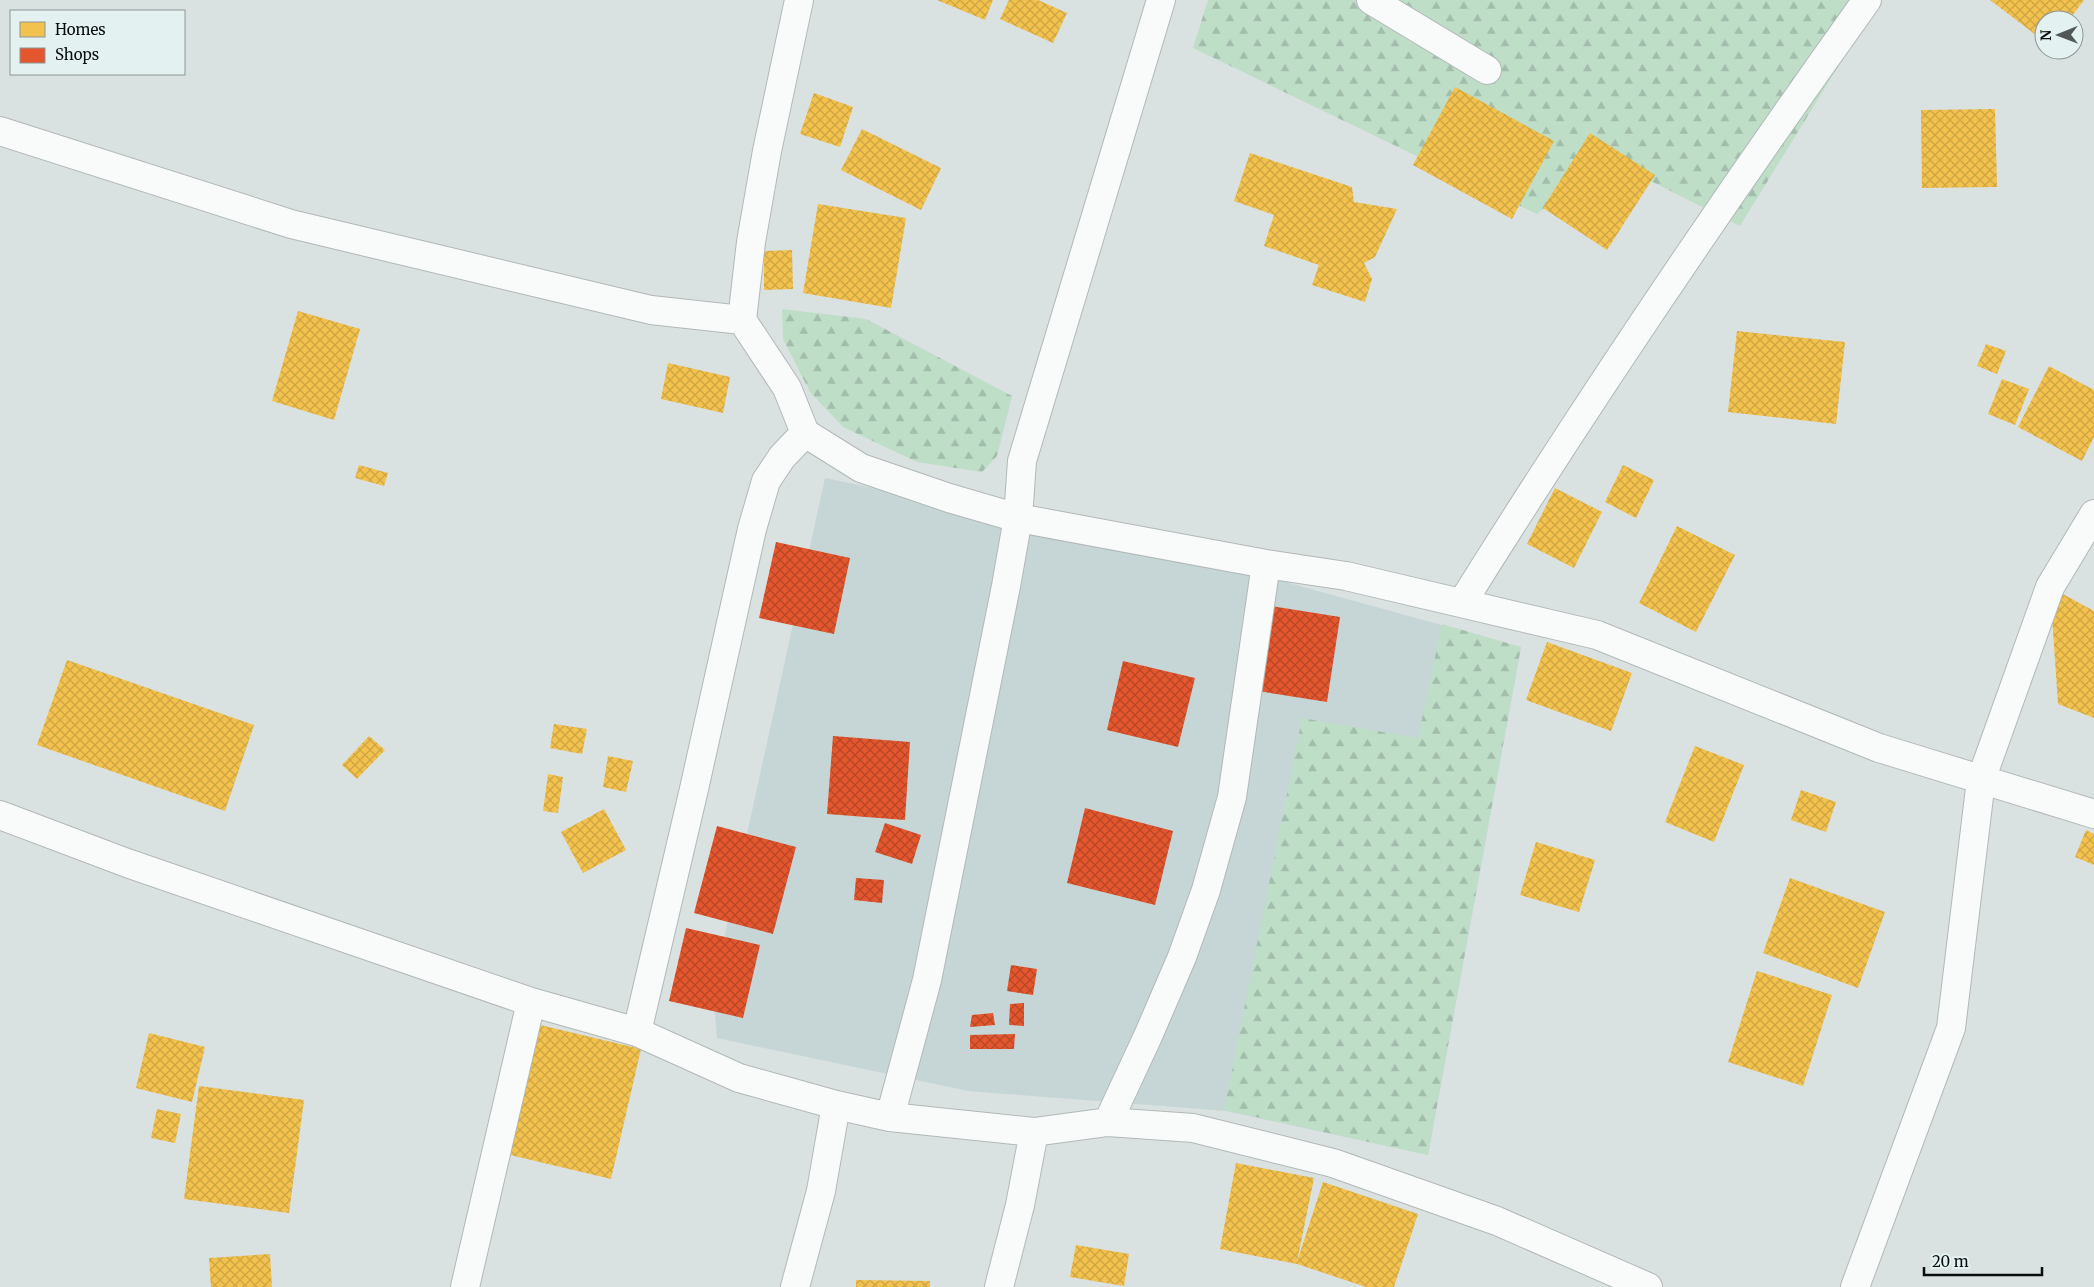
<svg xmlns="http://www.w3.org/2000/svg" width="2094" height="1287" viewBox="0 0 2094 1287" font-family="Merriweather,serif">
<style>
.built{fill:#c6d6d6}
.forest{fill:url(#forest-firs)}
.homes{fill:url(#homes-cross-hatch)}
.shops{fill:url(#shops-cross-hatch)}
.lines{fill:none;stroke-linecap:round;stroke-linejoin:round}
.street-casing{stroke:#b2b8b8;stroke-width:30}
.street{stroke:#f9fafa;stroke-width:28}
</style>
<defs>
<pattern id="forest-firs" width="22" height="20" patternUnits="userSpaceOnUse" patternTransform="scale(1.25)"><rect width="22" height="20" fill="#bedec8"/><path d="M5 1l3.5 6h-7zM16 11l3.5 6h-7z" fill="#a2bdab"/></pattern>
<pattern id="homes-cross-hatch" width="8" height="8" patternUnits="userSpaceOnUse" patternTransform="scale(1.25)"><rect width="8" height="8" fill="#f2c14e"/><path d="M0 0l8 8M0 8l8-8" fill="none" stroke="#cea543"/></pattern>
<pattern id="shops-cross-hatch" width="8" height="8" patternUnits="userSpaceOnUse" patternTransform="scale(1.25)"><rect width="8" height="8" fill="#e4572e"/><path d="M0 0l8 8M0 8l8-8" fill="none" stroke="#b74626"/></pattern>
</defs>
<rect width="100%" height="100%" fill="#dae1e1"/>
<!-- built -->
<path class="built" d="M825 478 1158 547 1521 647 1428 1155 1226 1111 968 1091 717 1038 713 989Z"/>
<!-- forest -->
<path class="forest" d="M1208 0H1879L1740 226 1607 159 1537 214 1193 48Z
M782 309 866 319 1012 396 997 456 982 472 917 462 843 427 810 392 783 339Z
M1442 624 1521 647 1428 1155 1224 1110 1302 718 1418 738Z"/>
<!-- homes -->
<path class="homes" d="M937 0H993L985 20Z
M1009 0H1038L1067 13 1053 43 1000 19Z
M1990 0H2084L2069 20H2044V41Z
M1455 87 1554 141 1512 219 1413 165Z
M814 93 853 107 840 147 800 134Z
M1995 109 1997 187 1922 188 1921 110Z
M862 129 941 168 921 210 841 170Z
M1590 133 1655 175 1607 250 1543 208Z
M1250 153 1352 187 1354 202 1397 209 1375 257 1364 263 1372 279 1365 302 1312 285 1319 265 1264 246 1274 215 1234 201Z
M818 204 906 218 891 308 803 293Z
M792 250 793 289 764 290V251Z
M298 311 360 329 334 420 272 401Z
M1737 331 1845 342 1836 424 1728 412Z
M1986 344 2006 351 1997 374 1977 366Z
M668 363 730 377 723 413 661 399Z
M2049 366 2094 390V437L2082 461 2018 427Z
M2002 379 2029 389 2015 425 1988 414Z
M359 465 388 473 384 486 355 478Z
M1623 465 1654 480 1636 518 1605 502Z
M1555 488 1602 512 1574 568 1527 544Z
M1677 526 1735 555 1696 632 1639 603Z
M2050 587 2094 611V718L2058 704Z
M1547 642 1632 673 1611 731 1526 700Z
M67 660 254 725 225 811 37 745Z
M554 724 587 729 582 754 550 748Z
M369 736 385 750 357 779 342 765Z
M1695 746 1744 765 1714 842 1665 822Z
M608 756 633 761 626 792 603 787Z
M548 774 563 777 558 813 543 811Z
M1801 790 1836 802 1826 832 1791 820Z
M604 809 626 850 583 873 561 832Z
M2086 830 2094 834V865L2075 857Z
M1536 842 1595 860 1579 912 1520 895Z
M1790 878 1885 912 1858 988 1763 953Z
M1757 971 1832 995 1803 1086 1728 1062Z
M536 1024 641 1049 611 1179 506 1154Z
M149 1033 205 1047 192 1102 136 1088Z
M199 1086 304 1100 289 1213 184 1199Z
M157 1109 181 1114 175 1143 151 1138Z
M1236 1163 1314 1178 1297 1262 1323 1182 1418 1214 1394 1287H1366L1297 1264 1220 1249Z
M1076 1245 1129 1254 1124 1286 1070 1277Z
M270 1254 272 1287H211L209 1258Z
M856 1280 930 1281V1287H856Z"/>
<!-- shops -->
<path class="shops" d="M776 542 850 558 834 634 759 618Z
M1271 606 1340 617 1327 702 1258 691Z
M1123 661 1195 678 1178 747 1107 730Z
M833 736 910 742 905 820 827 814Z
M1085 808 1173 831 1155 905 1067 883Z
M885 823 921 835 912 864 875 852Z
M717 826 796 847 773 934 694 913Z
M856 878 884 880 882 903 854 900Z
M686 928 760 945 743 1018 669 1001Z
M1011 965 1037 969 1033 995 1007 991Z
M1024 1003V1026L1009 1025 1010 1004Z
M993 1013 995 1025 970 1027 972 1015Z
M1015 1034 1014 1049H970V1035Z"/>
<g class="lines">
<!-- street casing -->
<g class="street-casing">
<path id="street" d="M1371 0 1487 70
M0 131 291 224 651 310 742 320 751 242 767 151 799 0
M742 320 787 388 805 433 861 468 949 498 1018 518 1266 564 1346 576 1597 635 1879 748 2094 814
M1462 603C1590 398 1726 197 1867 0
M0 815 127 863 531 1002 637 1032 739 1078 836 1105 890 1117 1034 1132 1108 1122 1193 1128 1333 1163 1497 1221 1648 1287
M637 1032 694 789 752 529 766 481 782 457 805 433
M890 1117 927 980 1006 586 1018 518 1022 461 1161 0
M1108 1122 1148 1036 1182 957 1206 890 1232 797 1266 564
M465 1287 531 1002
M795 1287 821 1191 836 1105
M999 1287 1020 1205 1034 1132
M1855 1287 1951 1028 1981 780 2050 587 2094 514"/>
</g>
<!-- street -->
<use href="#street" class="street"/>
</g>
<!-- legend -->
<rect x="10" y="10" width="175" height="65" fill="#e4f1f1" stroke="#8c9696"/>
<rect x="20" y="22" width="25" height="15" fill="#f2c14e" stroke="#8c9696"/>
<text x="55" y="35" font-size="15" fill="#090d0d">Homes</text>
<rect x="20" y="48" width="25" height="15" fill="#e4572e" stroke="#8c9696"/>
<text x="55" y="60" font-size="15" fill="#090d0d">Shops</text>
<!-- north arrow -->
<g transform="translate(2059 35) rotate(269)"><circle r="24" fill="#e4f1f1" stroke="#8c9696"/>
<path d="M0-4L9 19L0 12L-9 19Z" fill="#525757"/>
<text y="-8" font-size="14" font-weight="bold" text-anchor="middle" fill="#090d0d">N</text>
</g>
<!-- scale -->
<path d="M1924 1267v8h118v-8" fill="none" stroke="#090d0d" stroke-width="2.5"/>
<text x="1932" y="1267" font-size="15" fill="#090d0d" stroke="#e4f1f1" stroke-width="4" paint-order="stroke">20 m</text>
</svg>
